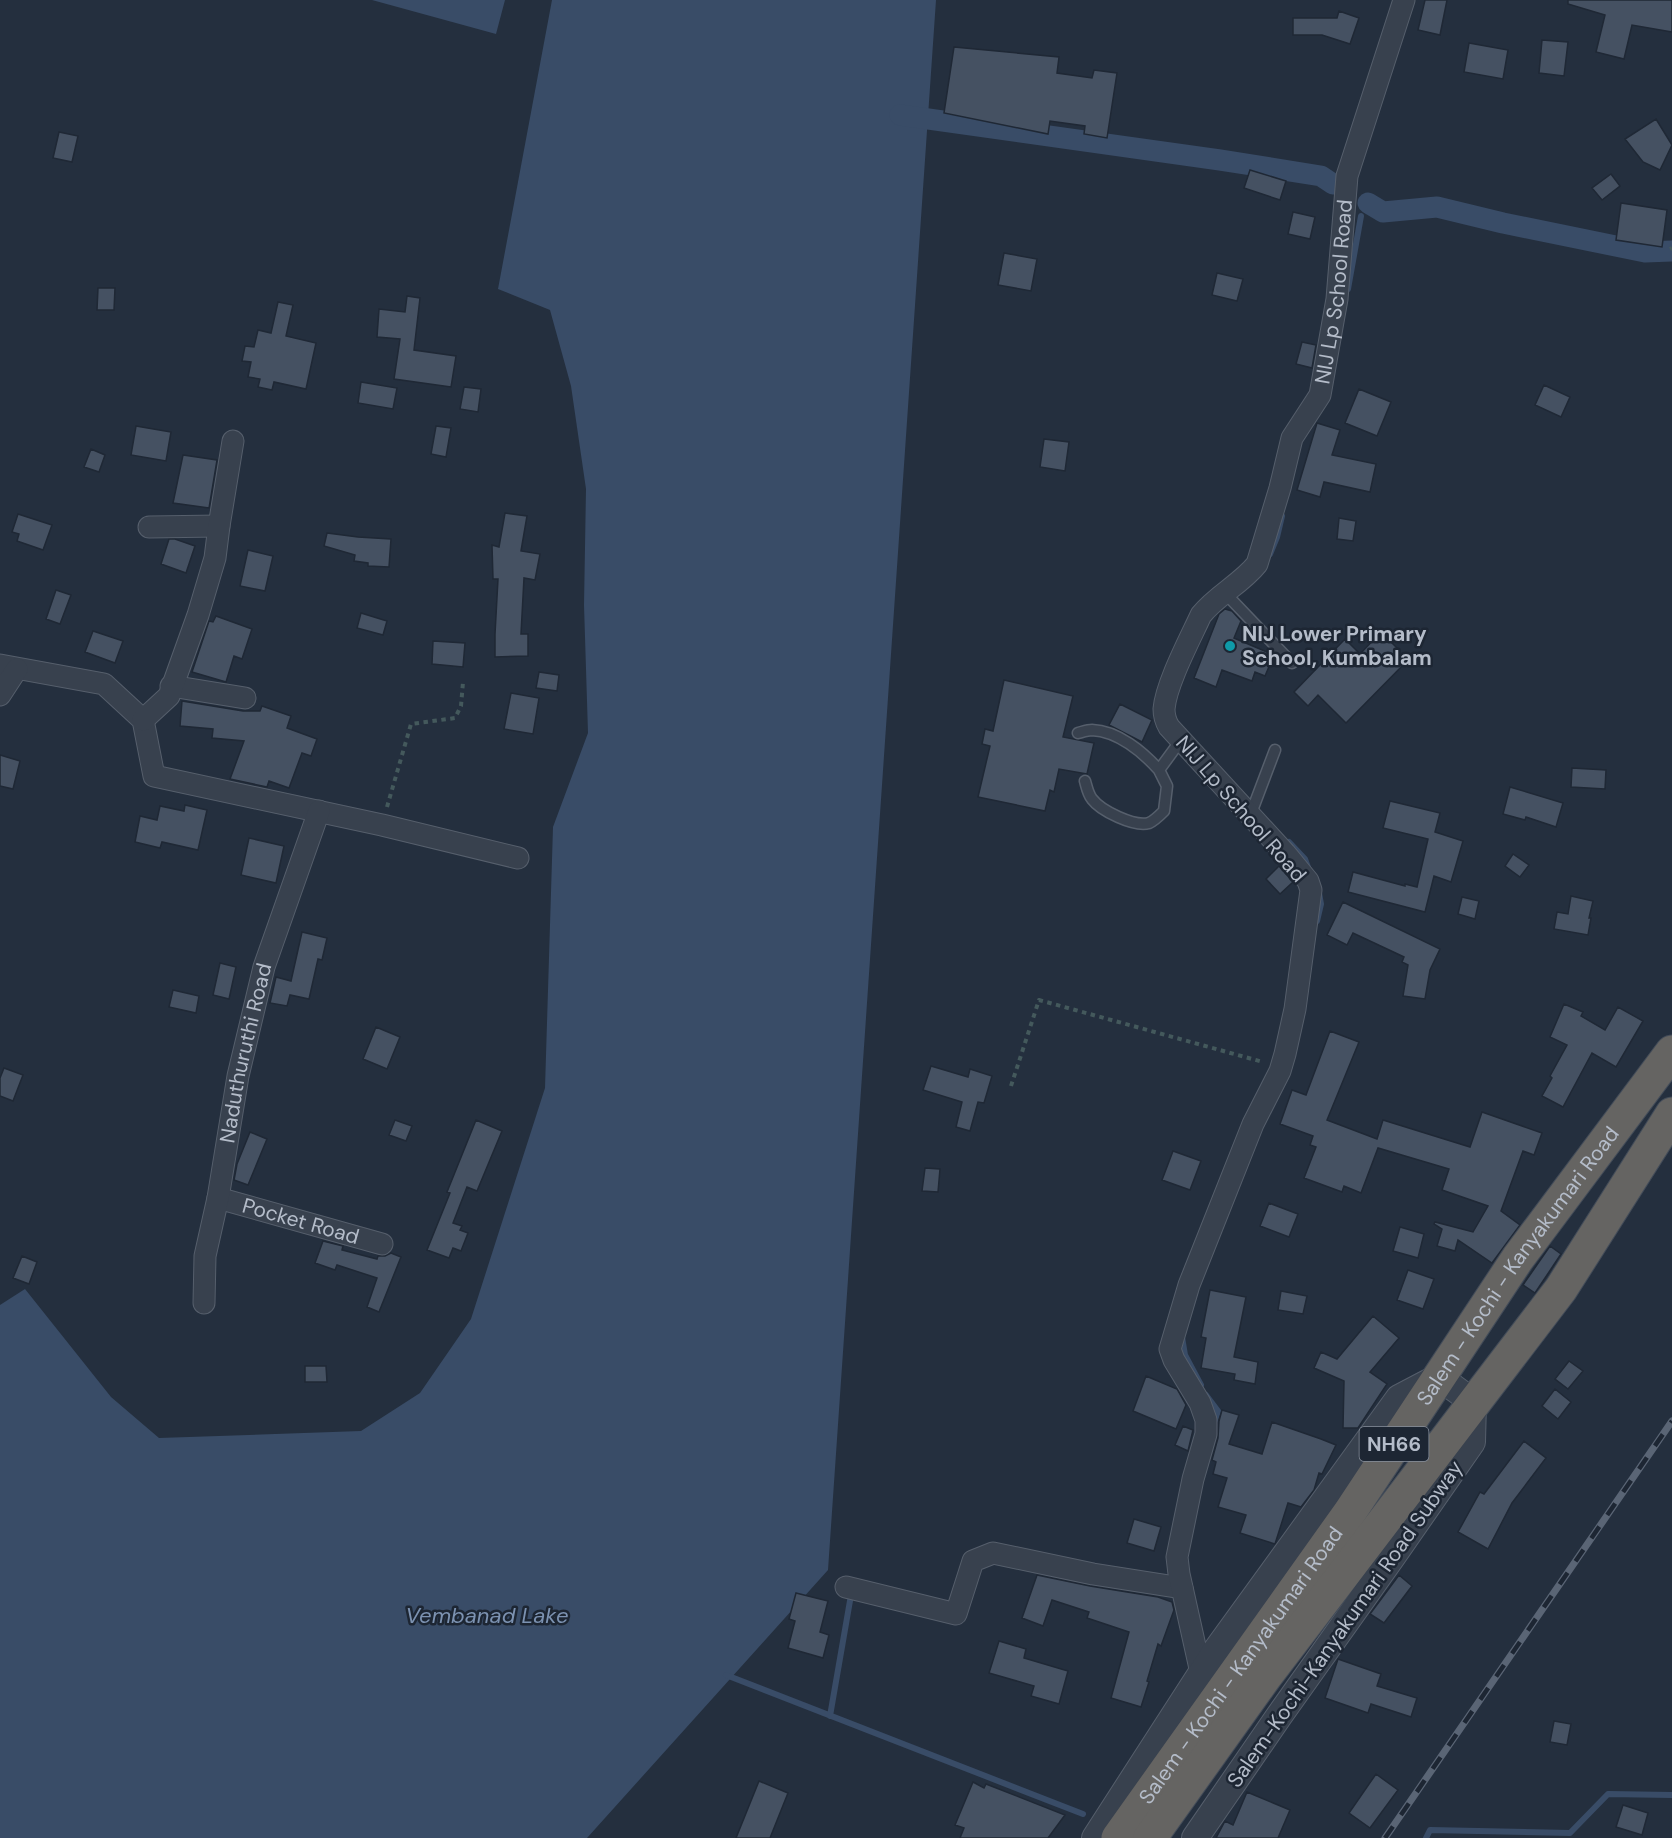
<svg xmlns="http://www.w3.org/2000/svg" width="1672" height="1838" viewBox="0 0 1672 1838" font-family="'DM Sans',sans-serif">
<style>
.water{fill:#394c67}
.lines{fill:none;stroke-linecap:round;stroke-linejoin:round}
.stream{stroke:#394c67;stroke-width:6}
.canal{stroke:#394c67;stroke-width:21}
.building{fill:#455162;stroke:#1f2835;stroke-width:1.5}
.service-casing{stroke:#565f6c;stroke-width:13}
.minor-casing{stroke:#565f6c;stroke-width:23}
.tertiary-casing{stroke:#565f6c;stroke-width:28}
.trunk-casing{stroke:#434c59;stroke-width:35}
.path{stroke:#44595c;stroke-width:4;stroke-dasharray:4.5 4.5;stroke-linecap:butt}
.service{stroke:#38414e;stroke-width:10}
.minor{stroke:#38414e;stroke-width:21}
.tertiary{stroke:#38414e;stroke-width:26}
.trunk{stroke:#656462;stroke-width:33}
.rail-casing{stroke:#5a6575;stroke-width:7}
.rail{stroke:#1d2633;stroke-width:4.5;stroke-dasharray:14;stroke-linecap:butt}
.culture-dot{fill:#0f9aa8;stroke:#1d2633;stroke-width:2}
.labels{text-anchor:middle;dominant-baseline:central;stroke-width:5;stroke-linejoin:round;paint-order:stroke}
.shield{fill:#1d2633;stroke:#878f9c;stroke-width:1.5}
.shield-label{font-size:20px;font-weight:bold;fill:#b4bcc9}
.street-label{font-size:21px;fill:#b4bcc9;stroke:#1d2633}
.poi-label{font-size:21px;font-weight:bold;fill:#b4bcc9;stroke:#1d2633;text-anchor:start}
.water-label{font-size:22px;font-style:italic;fill:#7c92b1;stroke:#1d2633}
</style>
<rect width="100%" height="100%" fill="#242f3e"/>
<!-- water -->
<path class="water" d="M372 0H505L496 34Z
M552 0H936L828 1570 587 1838H0V1305L25 1289 111 1397 159 1438 361 1431 420 1393 471 1319 545 1088 553 827 588 733 584 605 586 489 571 386 550 310 498 289Z"/>
<g class="lines">
<!-- stream -->
<path class="stream" d="M1348 289 1361 216
M1270 554 1277 537 1282 516
M1289 842 1305 859 1309 870
M1317 921 1321 904 1319 893
M1182 1337 1185 1355 1201 1385
M1206 1395 1218 1411 1213 1425
M726 1675 1083 1814
M830 1716 851 1595H854
M1426 1838 1430 1830 1570 1833 1608 1794 1672 1795"/>
<!-- canal -->
<path class="canal" d="M900 115 1220 160 1321 176 1333 184
M1368 203 1383 212 1437 207 1503 223 1645 252 1672 251"/>
</g>
<!-- building -->
<path class="building" d="M1425 0H1447L1440 35 1418 30Z
M1568 0H1672V32L1632 25 1624 59 1596 52 1605 15 1568 4Z
M1339 11 1359 18 1350 44 1322 35H1293V18H1337Z
M1542 40 1568 42 1564 76 1539 73Z
M1469 43 1508 50 1503 79 1464 72Z
M954 47 1059 57 1057 73 1092 78 1094 70 1117 73 1107 138 1084 134 1085 126 1050 121 1048 134 944 113Z
M1656 119 1672 145 1660 170 1643 162 1625 139Z
M59 132 78 136 72 162 53 158Z
M1250 170 1286 181 1280 200 1244 188Z
M1611 174 1620 186 1602 200 1592 188Z
M1621 203 1667 210 1662 247 1616 240Z
M1293 212 1315 217 1310 239 1288 234Z
M1004 253 1037 259 1031 291 998 285Z
M1217 273 1243 279 1237 301 1212 295Z
M98 288H115L114 310H97Z
M407 296 420 298 414 350 456 356 451 387 394 379 400 339 377 337 379 309 405 312Z
M278 302 293 305 286 336 316 343 306 389 274 382 272 390 258 387 260 379 248 377 251 362 242 361 245 346 254 347 258 330 271 333Z
M1302 342 1316 345 1312 368 1296 364Z
M361 382 397 388 393 409 358 403Z
M1544 385 1570 397 1561 417 1535 405Z
M464 387 481 389 478 412 460 409Z
M1359 389 1391 402 1377 436 1345 423Z
M1317 423 1340 430 1332 455 1376 464 1370 492 1324 482 1320 497 1297 490Z
M136 426 171 432 166 461 131 455Z
M436 426 451 428 446 457 431 454Z
M1044 439 1069 442 1065 471 1040 467Z
M91 449 105 455 99 472 84 467Z
M183 455 217 460 209 508 173 503Z
M505 513 527 516 521 551 540 554 535 580 524 578 521 634H528V656L495 657V634L498 579H493L492 545 499 547Z
M18 514 52 525 43 550 17 541 19 534 12 532Z
M1339 518 1356 521 1353 541 1337 539Z
M327 533 358 537 391 539 389 567 368 566V563L354 561 355 555 324 546Z
M169 539H175L195 546 186 573 161 564Z
M248 550 273 556 265 591 240 586Z
M56 590 71 595 60 624 46 619Z
M1225 609 1232 611 1241 621 1234 638 1274 655 1265 676 1255 672 1252 681 1222 670 1216 687 1194 678 1219 614Z
M361 613 387 621 383 635 357 628Z
M216 616 252 629 242 659 234 656 226 682 192 672 209 621 213 622Z
M93 631 123 641 115 663 85 652Z
M1381 632 1398 649 1394 653 1405 663 1346 723 1318 695 1308 706 1294 692 1345 639 1360 654Z
M433 641 465 643 463 667 432 664Z
M539 672 559 675 557 691 536 688Z
M1004 680 1073 696 1063 737 1094 743 1087 774 1059 769 1054 792 1050 790 1045 811 978 797 990 746 982 744 985 729 993 731Z
M511 693 539 698 533 734 504 729Z
M182 701 243 711H260L262 706 291 716 287 728 317 739 311 756 302 753 289 788 269 781 267 787 230 779 244 741 212 738 213 729 180 726Z
M1120 704 1152 720 1142 742 1109 725Z
M0 755 20 761 13 789 0 786Z
M1572 768 1606 770 1605 789 1571 787Z
M1510 787 1563 803 1556 827 1526 817 1525 820 1503 814Z
M1390 801 1440 813 1435 832 1463 841 1451 882 1434 876 1425 912 1348 892 1353 872 1405 886V884L1417 887 1428 839 1383 828Z
M185 805 207 810 198 850 162 842 160 848 135 842 140 816 157 820 160 806 184 811Z
M249 838 284 846 276 883 241 875Z
M1513 854 1529 865 1520 877 1505 866Z
M1279 866 1293 882 1280 894 1266 879Z
M1571 896 1593 901 1589 918H1591L1588 935 1554 929 1557 912 1568 914Z
M1462 897 1479 901 1475 919 1458 914Z
M1343 902 1440 949 1430 970 1425 999 1403 996 1408 965 1402 962 1404 957 1353 933 1347 945 1327 935Z
M302 932 327 938 322 960 318 959 309 999 290 995 287 1006 270 1003 276 977 291 981Z
M220 963 236 967 229 999 213 995Z
M173 990 199 996 196 1013 169 1007Z
M1564 1004 1583 1012 1581 1016 1605 1030 1618 1007 1643 1021 1616 1067 1592 1053 1563 1107 1542 1096 1552 1078 1550 1076 1567 1045 1550 1037Z
M376 1027 400 1037 387 1069 363 1059Z
M1330 1031 1359 1042 1327 1120 1377 1139 1383 1120 1470 1147 1482 1112 1542 1133 1534 1155 1523 1151 1501 1211 1520 1225 1492 1263 1458 1240 1455 1251 1437 1246 1442 1229 1434 1224 1435 1222 1473 1232 1488 1206 1442 1190 1449 1169 1378 1148 1361 1193 1344 1186 1342 1192 1304 1178 1316 1147 1310 1145 1313 1136 1280 1124 1292 1090 1306 1095Z
M931 1066 968 1077 970 1069 992 1076 984 1103 978 1102 970 1131 956 1127 962 1102 923 1090Z
M4 1068 23 1075 13 1101 0 1096V1078Z
M395 1120 412 1126 406 1141 389 1135Z
M476 1120 502 1131 477 1191 467 1187 453 1223 462 1226 460 1230 468 1233 461 1251 453 1248 449 1258 427 1250 450 1193 447 1192Z
M250 1132 267 1139 248 1185 234 1180 237 1164Z
M1173 1151 1201 1161 1190 1190 1162 1180Z
M925 1168 940 1169 938 1192 922 1191Z
M1269 1203 1298 1214 1289 1237 1260 1226Z
M1400 1227 1424 1234 1418 1258 1393 1251Z
M323 1241 343 1246 342 1250 377 1259 378 1256H385L391 1253 401 1257 379 1312 367 1307 377 1278 337 1265 335 1270 315 1263Z
M1550 1246 1561 1254 1535 1293 1523 1285Z
M22 1256 37 1262 29 1284 13 1278Z
M1408 1270 1434 1279 1423 1309 1397 1300Z
M1210 1290 1246 1297 1234 1357 1258 1362 1255 1384 1234 1380 1235 1374 1201 1368 1206 1338 1201 1337Z
M1281 1291 1307 1296 1303 1314 1278 1310Z
M1373 1316 1399 1338 1370 1372 1387 1384 1358 1428H1343L1344 1381 1314 1368 1321 1352 1337 1359Z
M1569 1361 1583 1371 1568 1389 1555 1379Z
M305 1366H326L327 1382H305Z
M1146 1376 1177 1389 1186 1405 1176 1429 1133 1411Z
M1555 1389 1571 1402 1558 1419 1542 1406Z
M1222 1410 1239 1415 1229 1444 1262 1454 1272 1422 1321 1439 1336 1445 1322 1474 1319 1473 1314 1490 1301 1507 1288 1503 1275 1544 1240 1533 1246 1515 1218 1507 1227 1478 1213 1474 1216 1462 1212 1460 1218 1438 1219 1421Z
M1183 1426 1193 1430 1188 1451 1175 1445Z
M1524 1441 1546 1458 1512 1503 1488 1549 1458 1532 1480 1492 1484 1494Z
M1134 1519 1161 1527 1154 1551 1127 1543Z
M1037 1575 1090 1586 1158 1597 1172 1602 1174 1610 1161 1646 1158 1644 1147 1681 1149 1682 1141 1707 1111 1698 1129 1632 1087 1618 1089 1612 1052 1600 1043 1626 1022 1618Z
M1399 1575 1412 1586 1384 1623 1370 1614Z
M796 1593 828 1601 820 1632 829 1635 823 1658 788 1648 795 1621 789 1619Z
M999 1641 1026 1649 1024 1658 1068 1671 1059 1704 1031 1696 1034 1686 989 1673Z
M1338 1659 1381 1674 1377 1686 1417 1698 1411 1717 1371 1704 1368 1713 1325 1698Z
M1554 1721 1571 1724 1567 1745 1550 1742Z
M1376 1774 1398 1790 1370 1828 1349 1813Z
M759 1781 788 1793 770 1838H736Z
M973 1782 984 1788 986 1784 1065 1815 1048 1838H960L964 1828 955 1825Z
M1247 1792 1290 1810 1278 1838H1216L1225 1821 1233 1825Z
M1623 1805 1648 1813 1642 1835 1616 1827Z"/>
<g class="lines">
<!-- service casing -->
<g class="service-casing">
<path id="service" d="M1224 592 1292 663
M1078 733C1082 732 1088 730 1092 730 1118 731 1143 752 1159 770
M1085 781C1087 788 1088 794 1092 799 1101 811 1134 827 1149 823 1154 821 1160 815 1164 811L1167 786 1159 770 1181 740
M1250 816 1275 750"/>
</g>
<!-- minor casing -->
<g class="minor-casing">
<g id="minor">
<path d="M149 527 219 526"/>
<path d="M0 665 104 684 143 720 154 776 382 825 518 858"/>
<path d="M171 686 245 698"/>
<path d="M0 695 17 669"/>
<path d="M143 720 169 696 198 615 215 558 219 526 233 441"/>
<path id="s1" d="M218 1198 382 1244"/>
<path id="s2" d="M204 1303 205 1256 218 1198 238 1076 264 967 319 811"/>
<path d="M846 1587 956 1614 973 1561 993 1553 1093 1574 1182 1588"/>
<path id="s3" d="M1201 1673 1179 1574 1177 1557 1193 1479 1206 1434V1420L1200 1403 1174 1360 1170 1349 1189 1285 1253 1124 1280 1071 1285 1054 1295 1009 1311 890 1308 881 1285 853 1169 727C1166 722 1164 716 1164 709 1166 684 1190 639 1201 615 1217 595 1241 584 1257 564L1280 488 1292 438 1320 395 1337 299 1347 176 1404 0"/>
</g>
</g>
<!-- tertiary casing -->
<g class="tertiary-casing">
<path id="tertiary" d="M1095 1838 1215 1652 1399 1398 1439 1377 1473 1402 1472 1442 1392 1557 1279 1716 1195 1838"/>
</g>
<!-- trunk casing -->
<g class="trunk-casing">
<g id="trunk">
<path id="s4" d="M1118 1838 1350 1512 1518 1258 1672 1052"/>
<path d="M1150 1838 1265 1677 1561 1289 1672 1114"/>
</g>
</g>
<!-- path -->
<path class="path" d="M1670 249 1672 248
M387 807 411 724 455 718 461 706 463 682
M1011 1086 1039 1000 1263 1062"/>
<!-- service -->
<use href="#service" class="service"/>
<!-- minor -->
<use href="#minor" class="minor"/>
<!-- tertiary -->
<use href="#tertiary" class="tertiary"/>
<!-- trunk -->
<use href="#trunk" class="trunk"/>
<!-- rail casing -->
<g class="rail-casing">
<path id="rail" d="M1385 1838 1672 1421"/>
</g>
<!-- rail -->
<use href="#rail" class="rail"/>
</g>
<!-- markers -->
<circle class="culture-dot" cx="1230" cy="646" r="6"/>
<g class="labels">
<!-- shield labels -->
<rect class="shield" x="1359.5" y="1427" width="69" height="34" rx="4.5"/>
<g class="shield-label">
<text x="1394" y="1444">NH66</text>
</g>
<!-- street labels -->
<g class="street-label">
<text stroke="none"><textPath href="#s3" startOffset="1522">NIJ Lp School Road</textPath></text>
<text transform="translate(1241 809) rotate(49)">NIJ Lp School Road</text>
<text stroke="none"><textPath href="#s2" startOffset="254">Naduthuruthi Road</textPath></text>
<text stroke="none"><textPath href="#s1" startOffset="86">Pocket Road</textPath></text>
<text stroke="none"><textPath href="#s4" startOffset="698">Salem - Kochi - Kanyakumari Road</textPath></text>
<text transform="translate(1345 1624) rotate(-55)">Salem-Kochi-Kanyakumari Road Subway</text>
<text stroke="none"><textPath href="#s4" startOffset="212">Salem - Kochi - Kanyakumari Road</textPath></text>
</g>
<!-- poi labels -->
<g class="poi-label">
<text x="1242" y="634">NIJ Lower Primary<tspan x="1242" dy="24">School, Kumbalam</tspan></text>
</g>
<!-- water labels -->
<g class="water-label">
<text x="487" y="1615">Vembanad Lake</text>
</g>
</g>
</svg>
